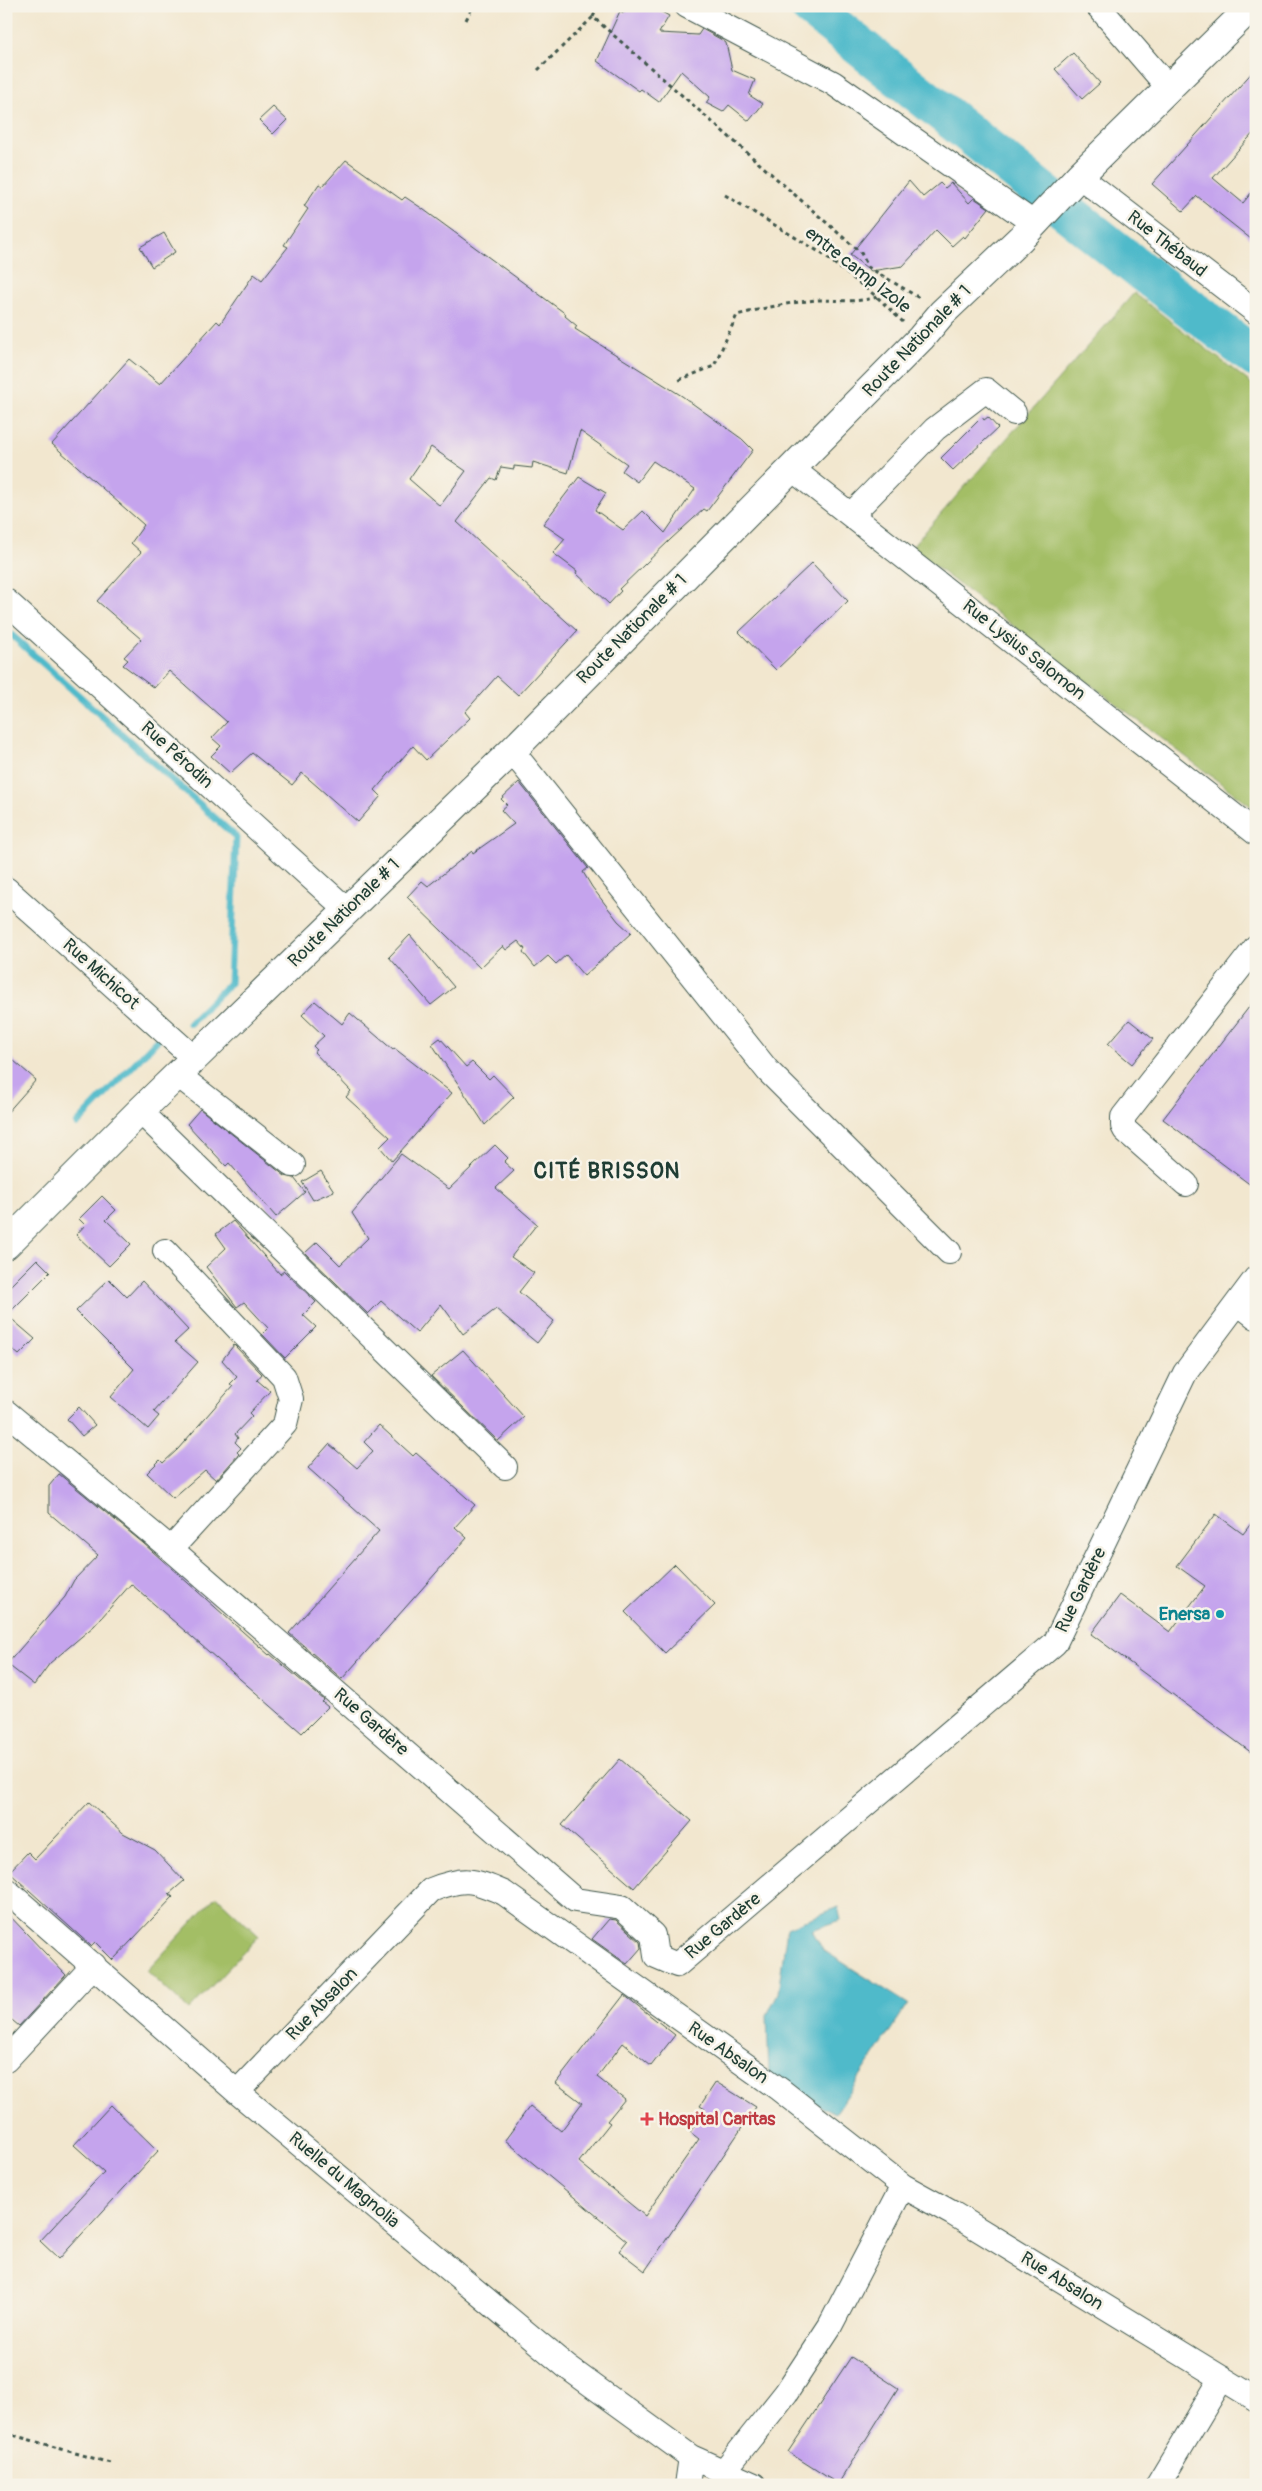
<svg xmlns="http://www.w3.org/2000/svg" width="1262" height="2491" viewBox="0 0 1262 2491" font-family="Pangolin,sans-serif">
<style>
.green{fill:#a3be65;stroke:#617e4c}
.water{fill:#4fbaca;stroke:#377c7f}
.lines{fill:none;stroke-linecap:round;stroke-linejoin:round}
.stream{stroke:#4fbaca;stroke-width:7}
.river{stroke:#4fbaca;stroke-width:40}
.building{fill:#c5a4ed;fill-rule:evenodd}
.minor-casing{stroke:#3f564b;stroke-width:26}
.major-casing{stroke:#3f564b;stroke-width:30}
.path{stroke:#3f564b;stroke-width:3;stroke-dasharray:4 4;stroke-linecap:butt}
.minor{stroke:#fff;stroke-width:24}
.major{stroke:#fff;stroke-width:28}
.culture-dot{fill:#0f9aa8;stroke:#f7f3e8;stroke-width:2}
.health-dot{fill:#e0444e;stroke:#f7f3e8;stroke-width:2}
.labels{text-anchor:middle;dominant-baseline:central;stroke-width:5;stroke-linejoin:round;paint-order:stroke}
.street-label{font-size:18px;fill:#1f3d34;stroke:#f7f3e8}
.culture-label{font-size:18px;font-weight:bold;fill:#0d838f;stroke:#f7f3e8;text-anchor:end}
.health-label{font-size:18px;font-weight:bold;fill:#be3a42;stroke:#f7f3e8;text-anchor:start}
.district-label{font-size:22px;font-weight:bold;letter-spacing:1px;fill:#1f3d34;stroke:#f7f3e8}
</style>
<rect width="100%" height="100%" fill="#f7f3e8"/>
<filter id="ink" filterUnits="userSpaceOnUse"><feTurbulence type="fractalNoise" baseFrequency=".02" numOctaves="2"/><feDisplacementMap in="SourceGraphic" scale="10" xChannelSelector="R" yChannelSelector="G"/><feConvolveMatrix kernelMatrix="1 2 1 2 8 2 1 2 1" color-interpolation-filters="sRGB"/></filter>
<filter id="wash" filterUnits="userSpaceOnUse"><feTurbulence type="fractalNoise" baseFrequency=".0096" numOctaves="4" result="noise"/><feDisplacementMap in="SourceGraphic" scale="20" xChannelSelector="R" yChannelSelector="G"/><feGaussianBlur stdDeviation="1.12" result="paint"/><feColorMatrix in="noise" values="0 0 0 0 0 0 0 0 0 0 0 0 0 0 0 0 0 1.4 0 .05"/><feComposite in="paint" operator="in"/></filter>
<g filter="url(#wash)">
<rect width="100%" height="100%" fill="#f2e7cf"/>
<!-- green -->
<path class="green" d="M1134 293 1256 387V810L911 548Z
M216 1896 259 1936 189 2010 147 1971Z"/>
<!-- water -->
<path class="water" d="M838 1907 841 1920 812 1930 823 1950 908 2004 835 2114 769 2079 767 2015 778 1993 787 1928Z"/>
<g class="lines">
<!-- stream -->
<path class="stream" d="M6 630 236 837 230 983 190 1023
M77 1124 163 1034"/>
<!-- river -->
<path class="river" d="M809 6 1140 270 1256 358"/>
</g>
<g id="blocks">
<!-- building -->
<path class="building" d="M627 6H651L669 16 659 33 698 35 702 29 722 40 726 43 732 70 755 80 749 95 763 104 749 121 729 105 723 112 706 103 710 97 681 71 659 102 641 89 639 91 597 61 620 11 624 13Z
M1073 53 1100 83 1082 99 1055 69Z
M1256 68V130L1213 178 1243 203 1256 187V243L1197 196 1183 211 1152 184Z
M273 107 287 120 273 134 259 120Z
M346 160 402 200 405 197 420 207 566 314 565 316 577 326 575 329 682 396 742 439 753 450 707 511 704 509 671 539 619 589 621 591 609 604 576 573 577 571 553 553 565 539 543 524 579 477 606 493 595 510 623 530 643 511 665 533 695 489 653 461 637 482 622 471 627 464 580 431 568 473 533 462 532 468 514 466V469L501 467 496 480 491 478 457 522 577 631 518 695 497 676 465 712 470 718 426 760 413 746 375 790 381 796 358 822 302 773 292 785 252 753 230 773 211 756 221 746 212 738 227 722 169 671 154 688 123 665 128 660 124 657 141 639 97 601 141 552 131 543 144 525 52 444 129 359 160 384 217 321 220 324 254 274 262 280 288 247 284 245 308 209 304 206 319 184 323 186ZM431 447 466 471 440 506 409 479Z
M909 181 923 197 940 183 945 188 951 183 969 203 974 198 989 208 965 238 963 236 952 246 936 230 903 266 871 271 850 255Z
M164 233 175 252 152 267 140 247Z
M982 417 984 420 988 417 998 428 953 470 941 458Z
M812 563 848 601 776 670 739 632Z
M519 782 588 868 583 872 592 887 618 921 631 933 584 976 566 955 556 964 548 956 535 967 523 952 525 949 518 941 506 950 503 946 480 968 407 897 422 881 428 886 472 851 473 853 514 824 501 810 507 805 501 799Z
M410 935 454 987 431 1005 389 957Z
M1256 998V1189L1163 1119Z
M315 1001 342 1024 350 1013 393 1050 394 1048 452 1093 392 1161 380 1147 390 1137 346 1097 351 1091 314 1052 317 1050 313 1046 324 1036 302 1015Z
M1129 1020 1153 1039 1132 1064 1108 1044Z
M440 1038 466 1067 472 1062 489 1079 493 1075 514 1097 485 1125 432 1044Z
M6 1054 36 1080 6 1114Z
M200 1109 285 1176 294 1178 305 1192 276 1217 229 1163 226 1166 187 1124Z
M495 1145 508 1158 504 1162 514 1171 496 1188 537 1224 511 1257 534 1273 519 1292 554 1321 537 1343 496 1309 463 1334 441 1304 417 1333 381 1301 368 1314 305 1253 317 1242 340 1265 368 1238 352 1213 401 1154 449 1189Z
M321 1171 334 1191 313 1200 302 1182Z
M102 1196 116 1210 106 1220 131 1244 109 1266 76 1235 85 1225 79 1219Z
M233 1221 280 1274 284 1271 316 1302 303 1315 316 1327 285 1358 262 1334 268 1328 244 1302 237 1307 206 1267 226 1248 216 1234Z
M37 1259 50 1272 7 1315 35 1339 19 1355 6 1344V1290Z
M109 1279 127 1297 142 1281 188 1330 175 1342 198 1362 154 1412 159 1416 148 1429 111 1397 134 1369 76 1311Z
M234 1345 262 1374 257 1380 270 1391 249 1413 252 1416 235 1434 238 1438 235 1442 241 1448 237 1452 239 1454 216 1480 205 1470 173 1498 147 1473 160 1460 163 1463 178 1449 233 1386 230 1384 237 1377 222 1360Z
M463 1350 524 1417 498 1441 431 1376Z
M79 1407 95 1425 82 1436 67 1419Z
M379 1425 413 1456 416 1453 475 1505 455 1527 467 1538 342 1679 289 1633 379 1531 308 1468 329 1444 357 1468 373 1451 364 1442Z
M59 1474 143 1543 269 1655 270 1654 324 1700 322 1702 328 1707 302 1733 131 1584 94 1626 50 1663 34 1685 7 1664 65 1597 74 1580 98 1555 49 1513V1486Z
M1216 1514 1243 1534 1256 1517V1756L1091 1634 1120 1595 1170 1632 1205 1586 1177 1566Z
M675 1564 715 1605 665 1653 625 1612Z
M620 1759 692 1821 634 1888 562 1825Z
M89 1802 123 1833 155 1850 184 1881 169 1894 173 1897 113 1960 95 1942 91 1946 9 1872 28 1852 35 1859Z
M6 1912 66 1975 19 2026 6 2015Z
M609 1919 616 1920 640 1942 641 1948 627 1964 592 1939Z
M624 1995 675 2035 651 2066 623 2043 597 2077 625 2099 607 2121 610 2123 579 2162 645 2216 699 2139 690 2132 705 2109 700 2106 716 2082 756 2107 645 2271 619 2251 627 2241 505 2140 530 2106 561 2131 582 2103 556 2083Z
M111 2105 158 2151 59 2259 40 2241 104 2172 74 2145Z
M851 2357 898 2388 838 2484 788 2452Z"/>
</g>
</g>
<g filter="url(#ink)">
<use href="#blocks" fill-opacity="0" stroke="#3f564b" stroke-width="1"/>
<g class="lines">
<!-- minor casing -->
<g class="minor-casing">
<path id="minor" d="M687 6 833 83 1035 224
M1098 6 1168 87
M1079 176 1256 312
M792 469 1256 833
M852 514 935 429 986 390 1014 413
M6 601 347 910
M512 751 768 1071 949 1252
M6 889 195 1059
M178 1075 293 1165
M140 1111 505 1467
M1186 1184 1125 1130 1123 1126V1117L1256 947
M165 1251 284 1377 291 1399 285 1424 171 1549
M1238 1303 1256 1317
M6 1412 171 1549 575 1900 622 1907 653 1935 656 1956 677 1965 1055 1643 1185 1373 1256 1278
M6 1890 237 2092 567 2367 691 2457 754 2485
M6 2060 94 1965
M237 2092 431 1890C464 1877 472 1879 504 1893L779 2089 903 2186 952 2213 1256 2399
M724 2471 786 2393 830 2326 903 2186
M687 2485 691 2457
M1158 2485 1222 2378"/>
</g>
<!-- major casing -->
<g class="major-casing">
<path id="major" d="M6 1245 140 1111 512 751 921 338 942 313 1021 238 1079 176 1252 6"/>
</g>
<!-- path -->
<path class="path" d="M593 17 598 6
M466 20 473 6
M538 70 593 17 861 253 868 267 921 299
M725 195 821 253 877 297 903 322
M679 380 714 366 737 315C764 308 791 302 818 300 838 300 858 303 877 297
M6 2433 110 2463"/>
<!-- minor -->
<use href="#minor" class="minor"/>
<!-- major -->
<use href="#major" class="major"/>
</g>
</g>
<!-- markers -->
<circle class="culture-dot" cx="1220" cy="1614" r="5"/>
<path class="health-dot" d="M644.5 2111.5h5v5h5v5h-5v5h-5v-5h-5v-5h5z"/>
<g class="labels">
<!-- street labels -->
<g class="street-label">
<text transform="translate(1167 244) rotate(38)">Rue Thébaud</text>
<text transform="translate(858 270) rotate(38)">entre camp Izole</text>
<text transform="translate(917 341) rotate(-46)">Route Nationale # 1</text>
<text transform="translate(632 629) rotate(-45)">Route Nationale # 1</text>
<text transform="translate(1024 650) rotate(38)">Rue Lysius Salomon</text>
<text transform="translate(177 755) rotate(42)">Rue Pérodin</text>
<text transform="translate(344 913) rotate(-44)">Route Nationale # 1</text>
<text transform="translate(101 974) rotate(42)">Rue Michicot</text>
<text transform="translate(1081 1590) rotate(-64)">Rue Gardère</text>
<text transform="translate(371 1722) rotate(41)">Rue Gardère</text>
<text transform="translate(723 1926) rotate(-40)">Rue Gardère</text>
<text transform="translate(322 2004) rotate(-46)">Rue Absalon</text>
<text transform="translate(728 2053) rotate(35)">Rue Absalon</text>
<text transform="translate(344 2180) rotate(40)">Ruelle du Magnolia</text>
<text transform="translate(1062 2281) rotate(32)">Rue Absalon</text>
</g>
<!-- culture labels -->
<g class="culture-label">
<text x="1210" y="1614">Enersa</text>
</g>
<!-- health labels -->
<g class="health-label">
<text x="658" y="2119">Hospital Caritas</text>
</g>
<!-- district labels -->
<g class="district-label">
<text x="607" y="1171">CITÉ BRISSON</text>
</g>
</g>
<!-- margin -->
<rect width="1262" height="2491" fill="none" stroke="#f7f3e8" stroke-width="25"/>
</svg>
